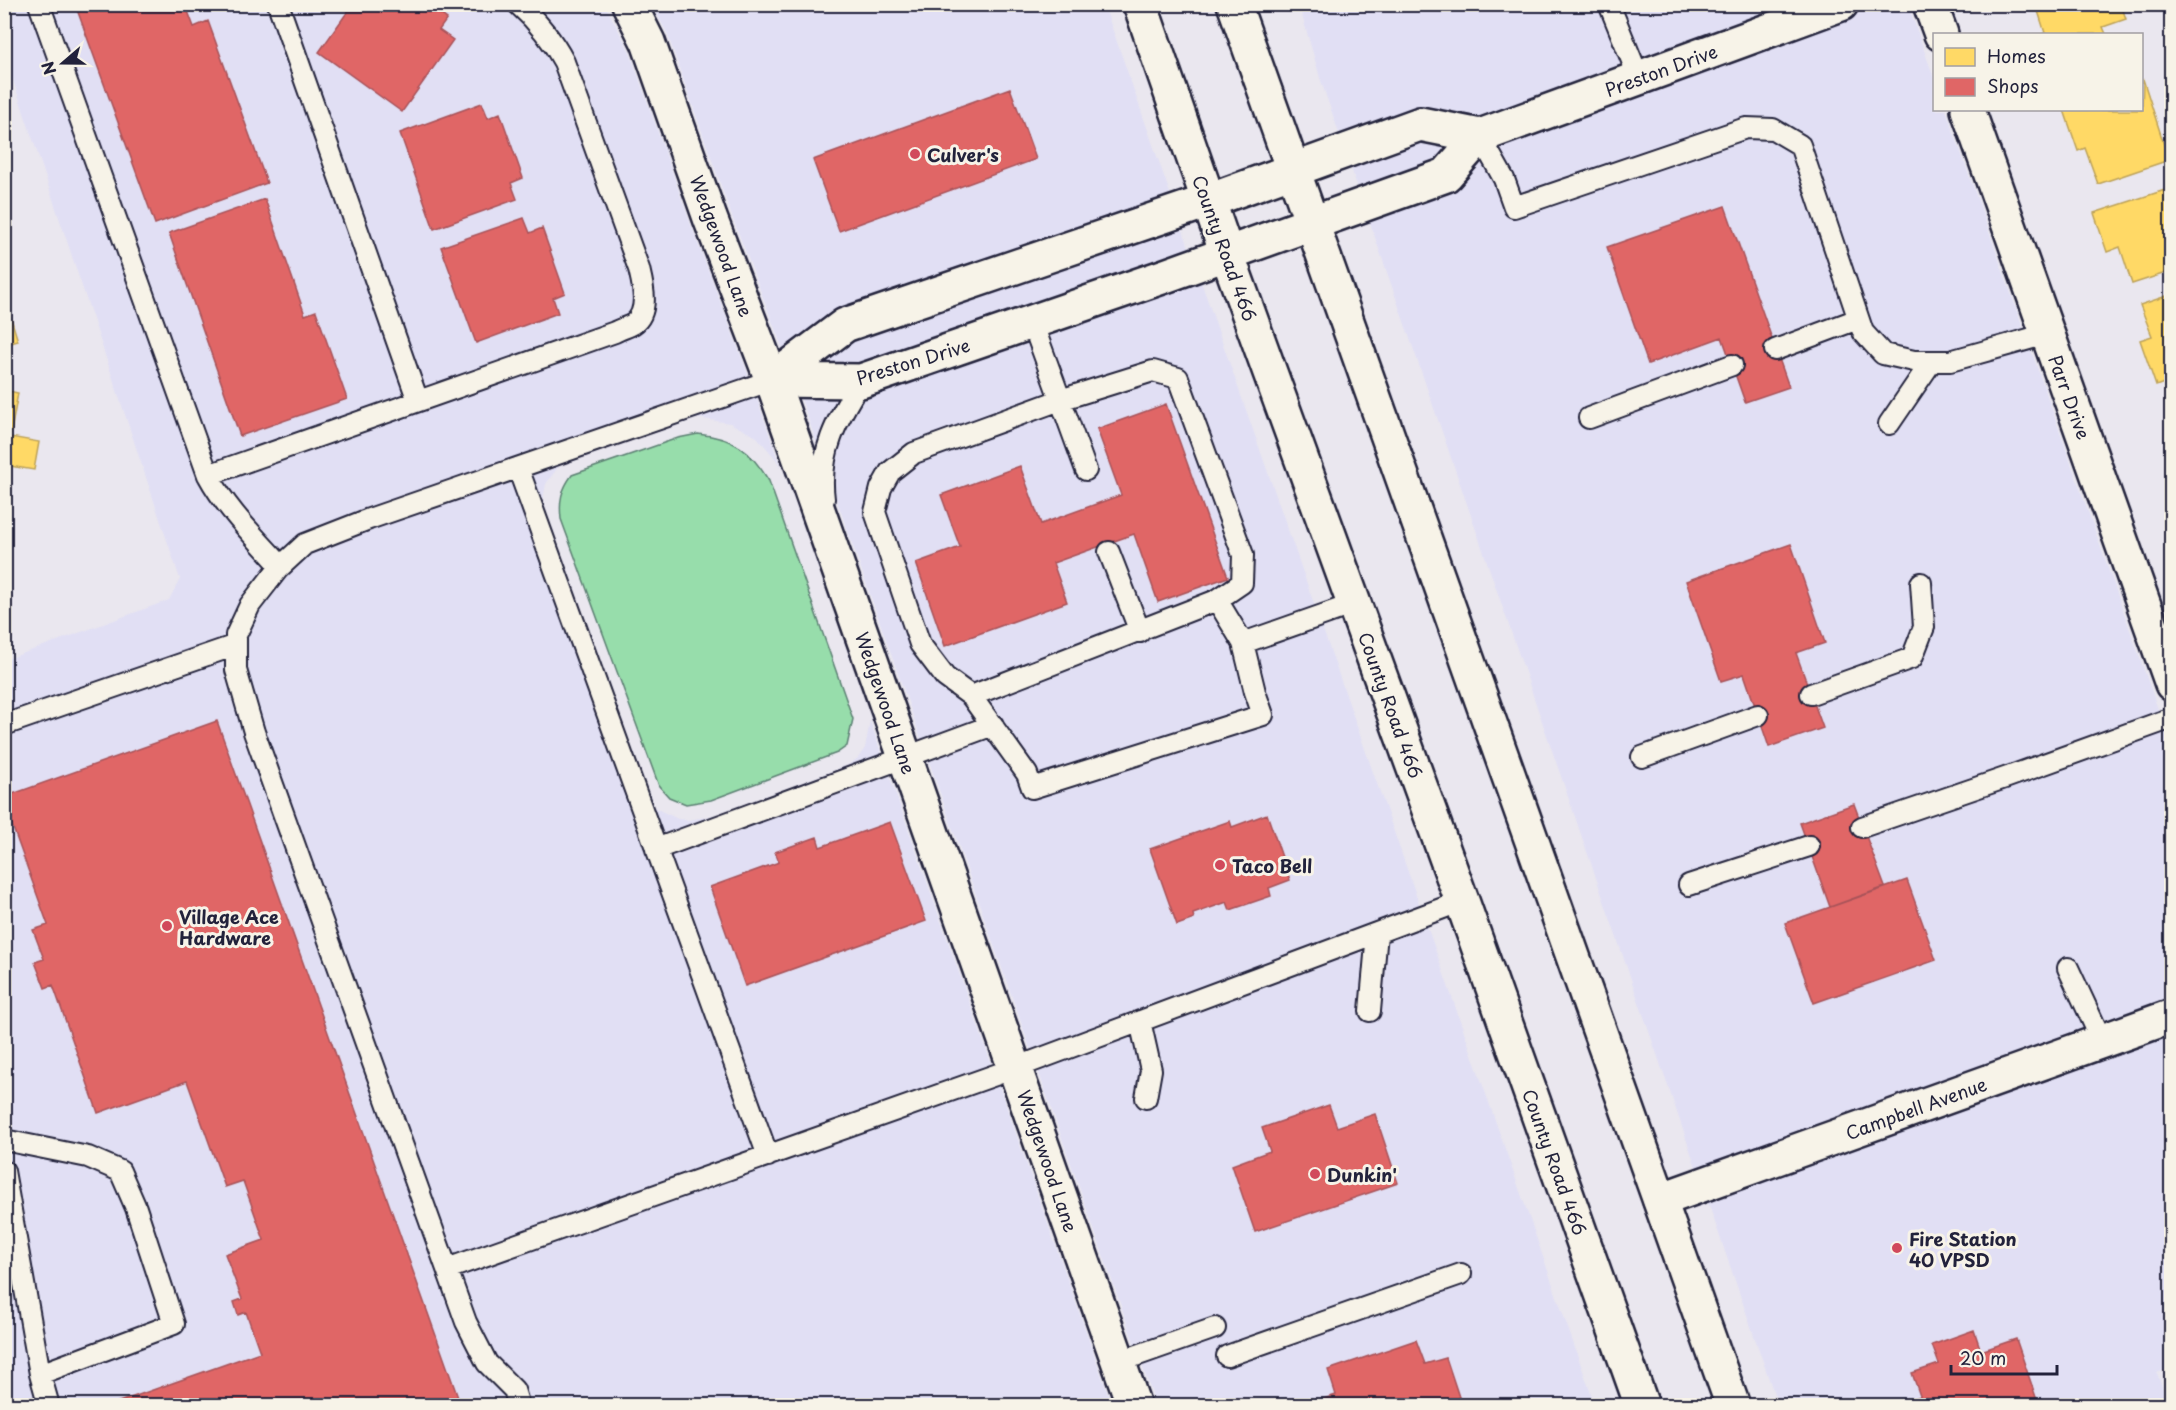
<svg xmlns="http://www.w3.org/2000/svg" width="2176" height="1410" viewBox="0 0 2176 1410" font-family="'Playpen Sans',sans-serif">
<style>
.built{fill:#e1dff4}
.green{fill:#97ddab;stroke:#5c8073;stroke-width:1.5}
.homes{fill:#ffd966;stroke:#bda259;stroke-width:1.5}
.shops{fill:#e06666;stroke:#a75259;stroke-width:1.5}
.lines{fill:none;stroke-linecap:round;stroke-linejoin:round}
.service-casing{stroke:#22223b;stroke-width:24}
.minor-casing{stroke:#22223b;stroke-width:38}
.tertiary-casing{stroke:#22223b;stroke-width:38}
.secondary-casing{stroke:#22223b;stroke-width:38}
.service{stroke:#f7f3e8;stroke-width:20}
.minor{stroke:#f7f3e8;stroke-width:33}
.tertiary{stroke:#f7f3e8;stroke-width:33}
.secondary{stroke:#f7f3e8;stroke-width:33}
.poi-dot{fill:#d1495b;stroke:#f7f3e8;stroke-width:2}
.labels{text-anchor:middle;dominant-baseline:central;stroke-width:6;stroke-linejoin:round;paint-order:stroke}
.street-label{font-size:18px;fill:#22223b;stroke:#f7f3e8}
.poi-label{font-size:18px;font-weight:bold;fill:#22223b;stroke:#f7f3e8;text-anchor:start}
</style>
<rect width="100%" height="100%" fill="#eae7ef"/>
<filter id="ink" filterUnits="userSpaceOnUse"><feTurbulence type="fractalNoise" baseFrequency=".0167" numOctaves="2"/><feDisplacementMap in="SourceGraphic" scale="12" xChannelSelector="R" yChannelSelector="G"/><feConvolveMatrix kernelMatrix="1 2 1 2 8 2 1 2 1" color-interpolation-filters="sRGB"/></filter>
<g filter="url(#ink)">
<!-- built -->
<path class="built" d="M4 5H605L629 50 691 225 753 387 781 468 776 459 757 437 730 423 696 418 673 423 566 461 558 467 546 484 542 504 544 525 643 792 655 808 678 819 688 820 716 815 848 765 858 758 865 748 870 721 1112 1405H8L4 1394 5 660 169 600 180 579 5 56Z
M652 5H1104L1595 1405H1156L792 373 730 211 667 33Z
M1299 5H1908L1934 78V110H1946L2171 746 2172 1367 2157 1373 2169 1405H1778L1321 81Z"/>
<!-- green -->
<path class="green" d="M698 434C735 438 750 450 769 481L853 719 847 746 837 753 711 800 686 804 669 797 659 786 561 519C559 501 561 490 572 475L678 438Z"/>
<!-- homes -->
<path class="homes" d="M2057 4H2121L2126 19 2103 27 2106 34H2042L2045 33 2038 11Z
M2143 79 2169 160 2098 184 2085 148 2078 151 2064 110H2142Z
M2165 190 2172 210V271L2132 284 2120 247 2107 252 2094 213Z
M2172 294V380L2156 386 2140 340 2152 336 2140 305Z
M4 296 18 341 4 345Z
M4 390 18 393 10 437 39 442 34 470 4 465Z"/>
<!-- shops -->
<path class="shops" d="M75 4H189L186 6 194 27 208 21 267 183 155 224Z
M353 4H427L447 19 439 30 453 40 402 112 319 52Z
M1010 88 1036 159 839 231 813 160Z
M482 103 488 118 500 113 523 178 511 183 517 199 434 229 400 133Z
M265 199 305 315 316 311 347 399 240 436 169 233Z
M1725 206 1789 387 1745 402 1722 337 1648 364 1607 247Z
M524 218 530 233 542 228 565 293 553 298 558 313 476 343 441 247Z
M1166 404 1228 577 1158 602 1134 534 1053 563 1067 602 945 646 916 563 960 547 941 495 1020 466 1041 524 1121 495 1097 429Z
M1791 544 1825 643 1796 653 1823 728 1769 747 1744 674 1721 681 1686 581Z
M217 721 461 1406H117L116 1403 260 1352 246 1312 238 1315 234 1302 242 1299 225 1254 264 1240 243 1181 225 1187 187 1081 98 1113 53 985 45 988 35 962 44 959 33 930 48 925 4 803V797Z
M1854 804 1885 887 1830 907 1800 823Z
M1267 814 1290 880 1269 888 1271 896 1230 910 1227 902 1193 914 1194 919 1177 925 1150 849 1230 821 1232 827Z
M890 822 926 921 745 986 710 887 779 862 775 852 817 837 820 847Z
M1907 880 1936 960 1814 1003 1785 923Z
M1329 1105 1337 1127 1375 1114 1398 1183 1255 1232 1232 1165 1270 1151 1262 1128Z
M1974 1330 1981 1351 2016 1339 2039 1406H1908L1906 1401 1920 1396 1912 1373 1939 1364 1932 1345Z
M1416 1340 1425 1364 1446 1358 1462 1406H1315L1314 1402 1336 1395 1328 1370Z
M482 1399 484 1406H463Z"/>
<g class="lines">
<!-- service casing -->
<g class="service-casing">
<path id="service" d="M39 4 208 475C227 510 255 537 281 566
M278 4 418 401
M1609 4 1639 78
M1480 136 1504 179 1514 207 1746 128 1773 129 1800 145 1863 332 1883 354 1914 361H1950L2047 334
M1032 322 1086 470
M1775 350 1858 319
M1589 418 1732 365
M1889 424 1932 361
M518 468 768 1156
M208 475 615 332C620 329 628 327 633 324 650 312 643 286 639 269L564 62C552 39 538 22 518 4
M824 499C818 453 837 419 861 381
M1109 552 1140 632
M1243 643 1354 604
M1811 694 1912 658 1924 627 1921 583
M971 696 1217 600 1242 583 1243 555 1178 378 1153 371 1060 400 914 453 890 472 881 488 875 512 920 644 945 677 971 696 1027 774 1032 788 1263 715 1255 692 1243 643 1217 600
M4 725 236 645
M1642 757 1758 715
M1862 827 2005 778 2172 718
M656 849 993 725
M1689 885 1809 846
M2068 968 2102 1041
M1370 1011 1377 933
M1140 1021 1151 1070 1146 1098
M4 1140 88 1157 120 1171 136 1208 174 1324 40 1374
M4 1171 40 1374 49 1406
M447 1269 1015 1068 1462 901
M1227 1356 1461 1274
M1118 1362 1215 1328
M519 1406 514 1390 487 1363 466 1322 254 732 236 670V635L250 605 278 569 305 544 369 519 772 380"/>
</g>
<!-- minor casing -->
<g class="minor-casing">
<path id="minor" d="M772 380 861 381 1165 276 1446 175 1480 136 1841 4
M772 380 845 325 1208 201 1420 124 1480 136
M1660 1200 2172 1016"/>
</g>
<!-- tertiary casing -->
<g class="tertiary-casing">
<path id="tertiary" d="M629 4 648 42 710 218 772 380 1134 1406
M1930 4 1941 34
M1968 110 2172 684"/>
</g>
<!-- secondary casing -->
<g class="secondary-casing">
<path id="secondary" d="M1140 4 1227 254 1462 901 1642 1406
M1234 4 1733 1406"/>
</g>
<!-- service -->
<use href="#service" class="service"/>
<!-- minor -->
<use href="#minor" class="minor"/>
<!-- tertiary -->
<use href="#tertiary" class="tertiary"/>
<!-- secondary -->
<use href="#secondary" class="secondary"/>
</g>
</g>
<!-- markers -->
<g class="poi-dot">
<circle cx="915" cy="154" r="6"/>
<circle cx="1220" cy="865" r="6"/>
<circle cx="167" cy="926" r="6"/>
<circle cx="1315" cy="1174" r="6"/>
<circle cx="1897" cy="1248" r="6"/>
</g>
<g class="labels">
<!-- street labels -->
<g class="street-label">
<text transform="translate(1661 70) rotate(-20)">Preston Drive</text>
<text transform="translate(722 246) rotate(70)">Wedgewood Lane</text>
<text transform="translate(1225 248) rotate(70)">County Road 466</text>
<text transform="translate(913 361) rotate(-17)">Preston Drive</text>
<text transform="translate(2070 397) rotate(70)">Parr Drive</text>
<text transform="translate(886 703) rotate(71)">Wedgewood Lane</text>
<text transform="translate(1391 705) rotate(70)">County Road 466</text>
<text transform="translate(1916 1108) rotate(-20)">Campbell Avenue</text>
<text transform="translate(1048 1161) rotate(71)">Wedgewood Lane</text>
<text transform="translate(1555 1162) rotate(70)">County Road 466</text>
</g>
<!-- poi labels -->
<g class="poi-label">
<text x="927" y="154">Culver's</text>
<text x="1232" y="865">Taco Bell</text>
<text x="179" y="916">Village Ace<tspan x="179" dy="21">Hardware</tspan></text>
<text x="1327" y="1174">Dunkin'</text>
<text x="1909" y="1238">Fire Station<tspan x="1909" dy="21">40 VPSD</tspan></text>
</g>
</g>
<!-- margin -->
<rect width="2176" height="1410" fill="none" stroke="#f7f3e8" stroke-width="24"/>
<rect x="12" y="12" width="2152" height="1386" fill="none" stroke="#22223b" stroke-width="2" filter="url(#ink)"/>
<!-- legend -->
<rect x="1933" y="33" width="210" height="78" fill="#f7f3e8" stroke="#a29fa3" stroke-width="1.5"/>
<rect x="1945" y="48" width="30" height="18" fill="#ffd966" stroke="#a29fa3" stroke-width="1.5"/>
<text x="1987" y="63" font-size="18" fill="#22223b">Homes</text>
<rect x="1945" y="78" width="30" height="18" fill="#e06666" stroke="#a29fa3" stroke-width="1.5"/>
<text x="1987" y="93" font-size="18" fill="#22223b">Shops</text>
<!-- north arrow -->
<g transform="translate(63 63) rotate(250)" stroke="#f7f3e8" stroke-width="4.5" paint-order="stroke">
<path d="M0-4.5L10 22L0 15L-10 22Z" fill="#22223b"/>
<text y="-9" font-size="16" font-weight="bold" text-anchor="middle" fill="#22223b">N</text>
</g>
<!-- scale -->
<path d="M1951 1365v9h106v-9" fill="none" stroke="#22223b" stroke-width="3"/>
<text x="1960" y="1365" font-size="18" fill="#22223b" stroke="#f7f3e8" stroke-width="4.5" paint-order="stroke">20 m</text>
</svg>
